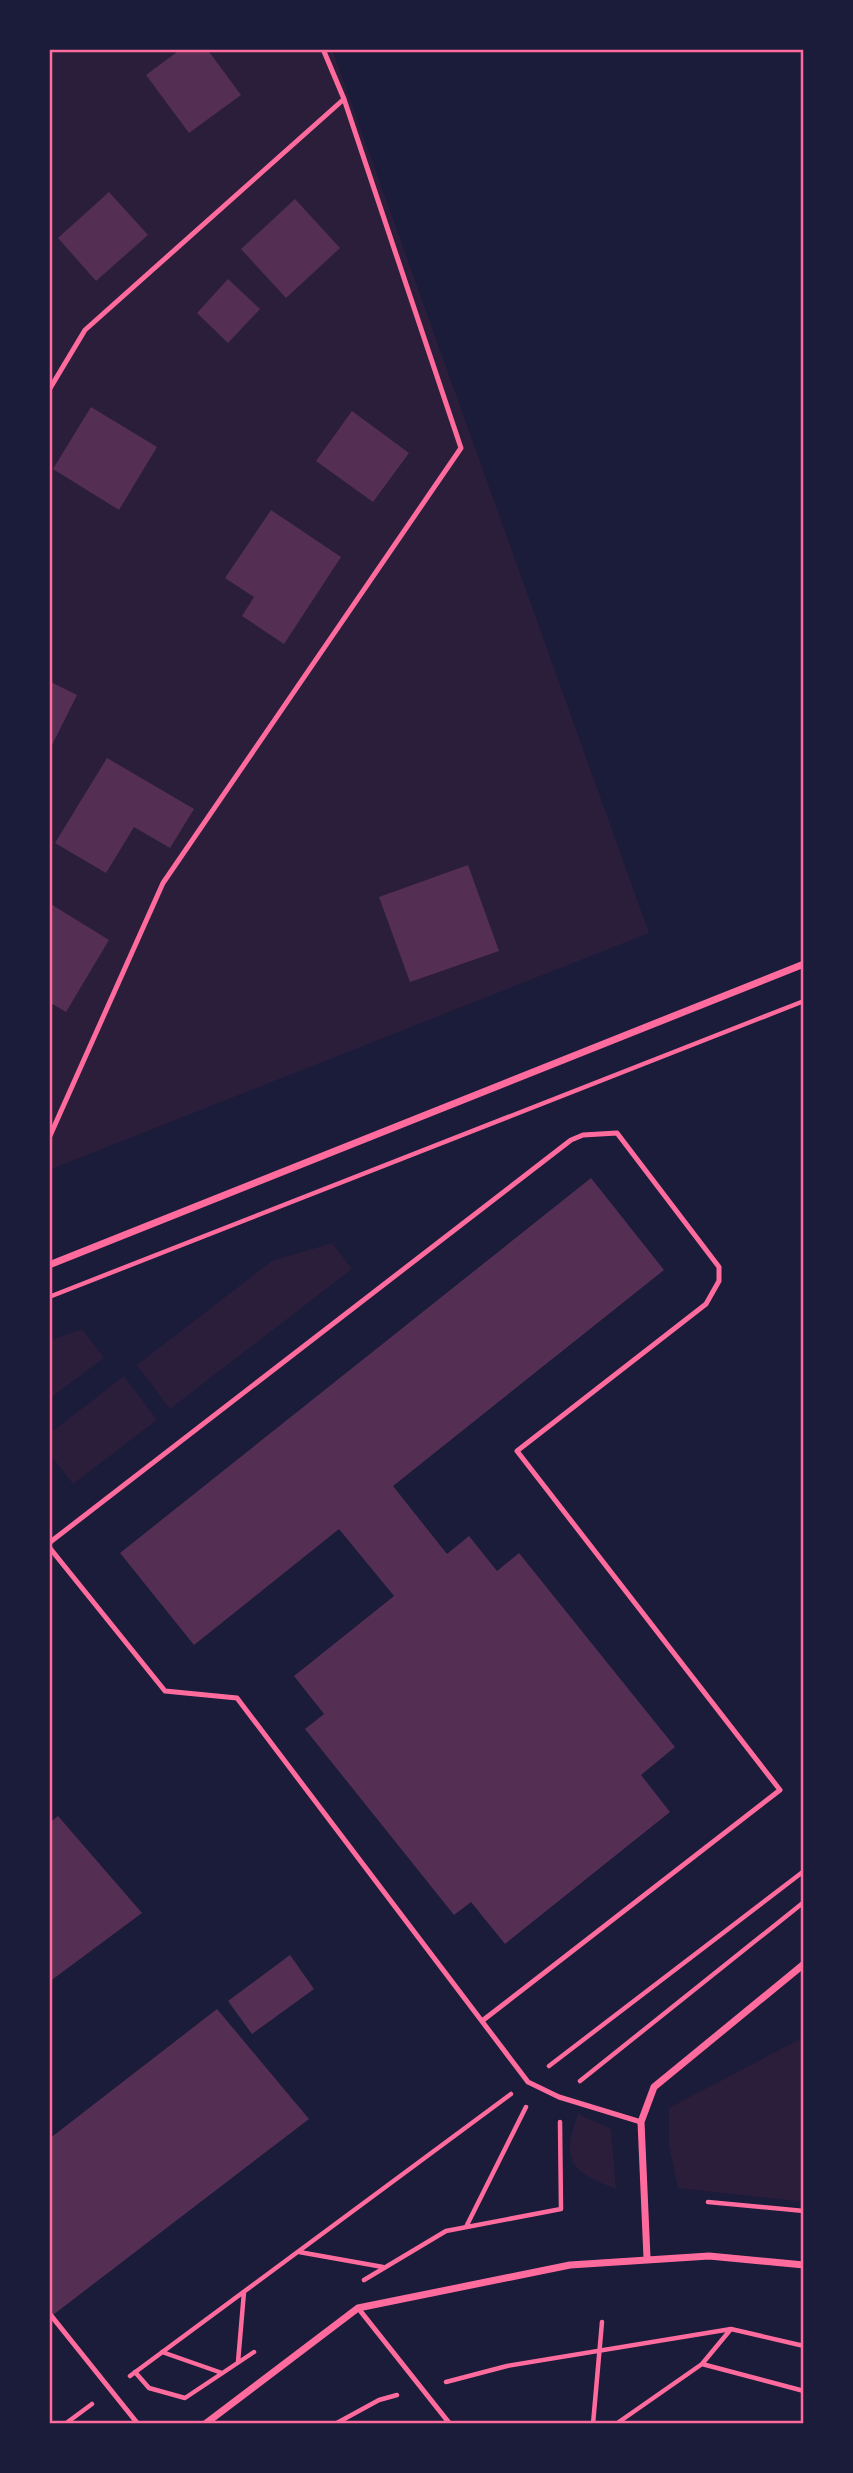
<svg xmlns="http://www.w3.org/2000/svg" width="853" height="2473" viewBox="0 0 853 2473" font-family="'Crimson Pro',serif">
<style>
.green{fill:#2a1e3b}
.building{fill:#542f53}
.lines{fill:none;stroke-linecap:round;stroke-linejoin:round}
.path{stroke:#ff6b9d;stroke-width:4.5}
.service{stroke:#ff6b9d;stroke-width:5}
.minor{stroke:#ff6b9d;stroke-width:7}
.neatline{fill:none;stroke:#ff6b9d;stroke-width:2.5}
</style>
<rect width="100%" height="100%" fill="#1b1b3a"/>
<!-- green -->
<path class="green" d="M49 49H332L649 933 49 1170Z
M332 1243 352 1269 170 1409 137 1365 272 1261Z
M82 1329 104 1358 49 1399V1341Z
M124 1376 157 1420 73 1484 49 1453V1434Z
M804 2037V2202L678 2188 669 2145V2108Z
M578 2114 611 2129 616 2189C570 2172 561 2161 578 2114Z"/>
<!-- building -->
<path class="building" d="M181 49H207L241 95 189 133 146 75Z
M109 192 148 235 96 281 58 238Z
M295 199 340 248 286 298 241 249Z
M228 279 260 309 228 343 197 313Z
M91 407 157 447 119 510 53 469Z
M352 411 409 453 373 502 316 461Z
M271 510 341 557 284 644 242 616 254 597 225 578Z
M49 681 77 695 49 751Z
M107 758 194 809 170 848 134 827 106 873 55 843Z
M468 865 499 951 410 982 379 897Z
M49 903 109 940 66 1012 49 1002Z
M591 1178 664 1270 393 1486 447 1554 469 1536 497 1571 519 1553 675 1747 641 1775 670 1812 505 1944 471 1902 454 1915 305 1729 324 1714 294 1676 394 1596 339 1529 194 1645 120 1553Z
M58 1816 142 1913 49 1982V1823Z
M290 1955 314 1989 252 2034 228 2001Z
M217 2009 309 2119 49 2318V2139Z"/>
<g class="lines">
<!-- path -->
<path class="path" d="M49 1297 804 1001
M549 2066 804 1871
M580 2081 804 1902
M708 2202 804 2211
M466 2227 526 2107
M299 2252 383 2267
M364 2280 446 2231 561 2209 560 2122
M162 2352 222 2373
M238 2362 244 2292
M702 2364 731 2329 804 2346
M135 2372 149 2388 185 2398 254 2352
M130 2376 511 2094
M446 2382 507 2366 731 2329
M65 2424 92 2404
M335 2424 379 2400 397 2395
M593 2424 602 2322
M616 2424 702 2364 804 2391"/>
<!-- service -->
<path class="service" d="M49 390 85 330 344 99
M49 1138 163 883 461 448 344 99 323 49
M49 1543 571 1140 583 1135 617 1133 719 1267V1281L706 1304 517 1451 780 1790 482 2021
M49 1547 165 1691 237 1698 528 2082 559 2097 641 2122
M358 2308 450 2424
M49 2313 138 2424"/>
<!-- minor -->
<path class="minor" d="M49 1265 804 964
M647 2258 641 2122 654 2087 804 1964
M205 2424 358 2308 570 2265 709 2256 804 2265"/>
</g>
<!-- border -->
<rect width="853" height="2473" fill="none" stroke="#1b1b3a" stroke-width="102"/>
<rect x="51" y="51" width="751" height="2371" class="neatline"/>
</svg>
